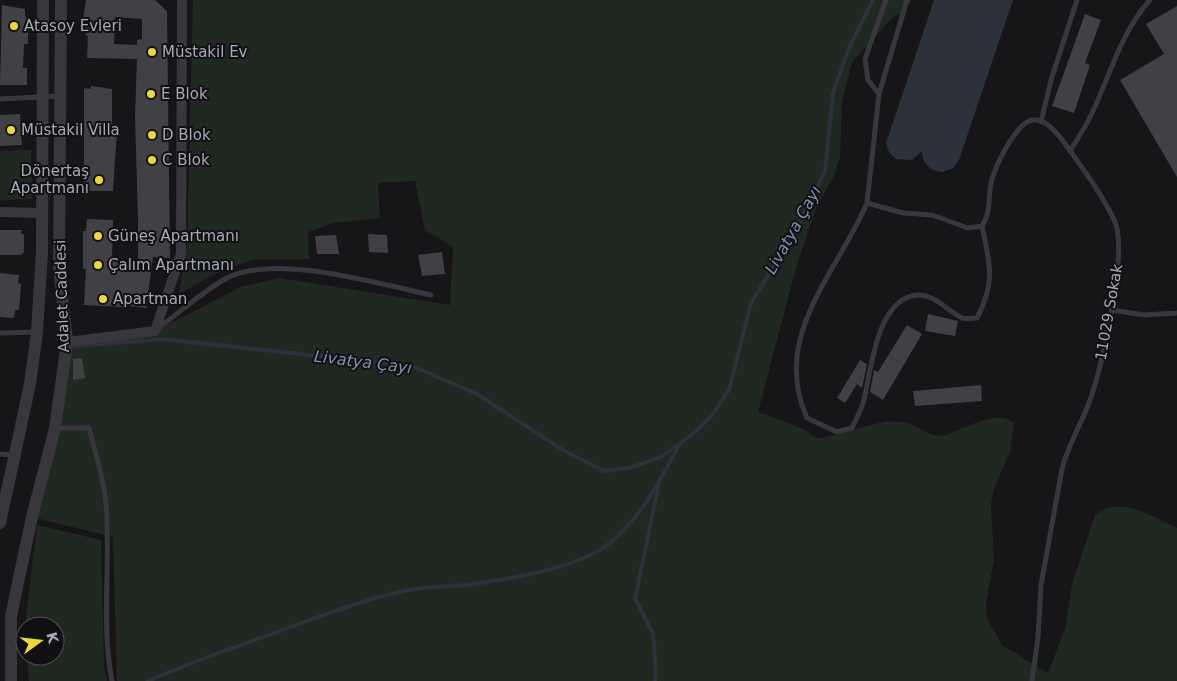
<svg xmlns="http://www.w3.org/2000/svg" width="1177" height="681" viewBox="0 0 1177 681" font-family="'DejaVu Sans',sans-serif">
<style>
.green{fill:#202822}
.water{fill:#2c313b}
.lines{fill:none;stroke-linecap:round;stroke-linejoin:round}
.stream{stroke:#2c313b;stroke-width:4}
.building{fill:#404045;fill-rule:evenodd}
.service{stroke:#37373d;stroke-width:5}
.minor{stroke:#37373d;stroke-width:10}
.tertiary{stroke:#37373d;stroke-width:12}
.poi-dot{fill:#eed838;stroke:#111113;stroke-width:2}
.labels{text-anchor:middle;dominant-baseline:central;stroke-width:4;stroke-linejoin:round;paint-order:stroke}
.poi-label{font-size:15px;fill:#a8a9b7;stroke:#111113;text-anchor:start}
.street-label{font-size:15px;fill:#a8a9b7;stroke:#111113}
.water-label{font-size:16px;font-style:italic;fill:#808fb2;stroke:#111113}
</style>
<rect width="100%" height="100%" fill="#161618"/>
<!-- green -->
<path class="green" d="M193 0H912L904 11 892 18 852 62 842 102 840 157 834 176 817 206 797 264 758 412C772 417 787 422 801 428 806 430 811 436 817 438 820 438 825 437 829 436 853 433 878 418 903 422 919 425 929 439 946 435 961 430 1001 407 1014 424L1010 452 993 491 991 505 994 559 986 603 987 618 1002 645 1048 673 1065 629 1072 584 1095 515C1119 494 1153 517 1177 528V681H117L113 537 32 517 67 342 155 331 241 287 279 278 450 305 453 247 425 230 415 181 378 183 380 218 334 223 308 232 309 259H254L213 275 179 294 187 247Z
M31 150 32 199 0 200V151Z
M37 525 101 540 104 667 107 681H29L27 656H55V626H25Z"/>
<!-- water -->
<path class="water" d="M934 0H1013L959 160 953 168 943 172C929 171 922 163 922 151L912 160 896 159 889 152 886 143Z"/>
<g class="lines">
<!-- stream -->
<path class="stream" d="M76 346 162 339 412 366 477 394 563 450 604 471 630 468 661 457 693 434 713 414 729 390 751 303 797 228 825 171 833 93 849 48 873 0
M148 681C195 660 245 644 293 626 330 613 371 597 409 590 427 586 447 587 466 585 505 580 576 569 607 545 640 521 660 480 679 445
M655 681 656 672 653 633 635 599 659 483"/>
</g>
<!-- building -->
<path class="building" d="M86 0H155L167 11 170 258 153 257 146 308 122 305V307L84 305 86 269H83V231H86L87 219 113 220 112 258 138 264V219L135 116 137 59 87 58 88 36H86L85 20H83ZM115 17 142 19V39L137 40V45L114 44Z
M2 5 25 9V17H28V44H24L23 68H27V85H0Z
M1177 6V177L1120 80 1164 54 1146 24Z
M1085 14 1101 20 1085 63 1090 65 1074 113 1052 106Z
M91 86 112 89V130H117L113 191H87L84 183V88L91 89Z
M20 114 22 145 0 146V115Z
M0 230H22L21 234H24V252L21 255H0Z
M368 234 387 235 388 253 369 252Z
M336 235 339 254H317L315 236Z
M442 252 445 274 422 276 418 255Z
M0 273 19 275 18 283 21 284 19 310H15L14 318 0 317Z
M928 314 958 321 955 336 925 331Z
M907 325 922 334 883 400 870 392 874 370 878 372Z
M82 358 85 378 73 380V359Z
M860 360 867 364 862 388 857 384 845 403 837 398Z
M981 385 982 401 915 406 913 391Z"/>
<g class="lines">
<!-- service -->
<path class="service" d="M886 0 865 59 868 80 879 94 867 203 903 213 932 215 968 228 982 226C991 213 988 199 991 183 995 166 1012 132 1027 122 1043 113 1059 135 1066 145 1083 169 1103 195 1115 222 1128 253 1102 369 1089 403 1080 426 1068 446 1062 469L1041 585 1038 638 1032 681
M879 94 907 0
M0 99 59 96
M1041 122 1051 80 1077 0
M1070 151C1076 141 1083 131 1088 121 1109 81 1119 34 1150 0
M867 203C838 272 770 336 807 418L837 432 852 428C856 419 862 409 864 400 871 370 877 297 918 295 934 294 948 311 962 318 966 319 972 318 977 318 996 282 990 265 982 226
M1111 310 1145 315 1177 313
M157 329C179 313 201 293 225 279 274 252 378 284 431 295
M0 333 37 332
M56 428H89C97 459 107 489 107 521 109 574 102 629 112 681
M0 454 14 455"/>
<!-- minor -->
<path class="minor" d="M0 212 42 213
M67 342 155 331 181 254 182 0"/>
<!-- tertiary -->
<path class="tertiary" d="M0 523 30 384 37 332 42 252 43 0
M11 681V616L32 517 55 428 67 342 59 266 61 0"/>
</g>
<!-- markers -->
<g class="poi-dot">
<circle cx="14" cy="26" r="5"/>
<circle cx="152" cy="52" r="5"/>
<circle cx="151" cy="94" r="5"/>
<circle cx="11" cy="130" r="5"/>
<circle cx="152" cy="135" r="5"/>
<circle cx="152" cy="160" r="5"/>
<circle cx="99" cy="180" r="5"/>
<circle cx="98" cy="236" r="5"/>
<circle cx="98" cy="265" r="5"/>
<circle cx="103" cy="299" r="5"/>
</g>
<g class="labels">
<!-- poi labels -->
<g class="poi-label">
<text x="24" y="26">Atasoy Evleri</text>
<text x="162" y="52">Müstakil Ev</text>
<text x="161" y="94">E Blok</text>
<text x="21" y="130">Müstakil Villa</text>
<text x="162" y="135">D Blok</text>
<text x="162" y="160">C Blok</text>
<text x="89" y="171" text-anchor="end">Dönertaş<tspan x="89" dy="17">Apartmanı</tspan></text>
<text x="108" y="236">Güneş Apartmanı</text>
<text x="108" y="265">Çalım Apartmanı</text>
<text x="113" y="299">Apartman</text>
</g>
<!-- street labels -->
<g class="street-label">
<text transform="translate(62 296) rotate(-92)">Adalet Caddesi</text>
<text transform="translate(1109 312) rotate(-80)">11029 Sokak</text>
</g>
<!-- water labels -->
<g class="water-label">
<text transform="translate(793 230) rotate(-61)">Livatya Çayı</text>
<text transform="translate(363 362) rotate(7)">Livatya Çayı</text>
</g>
</g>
<!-- north arrow -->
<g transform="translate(40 641) rotate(75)"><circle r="24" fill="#111113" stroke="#4d4e55"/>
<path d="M0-4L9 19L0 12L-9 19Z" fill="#eed838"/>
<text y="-8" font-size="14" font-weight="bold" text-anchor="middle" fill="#a8a9b7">K</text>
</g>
</svg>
